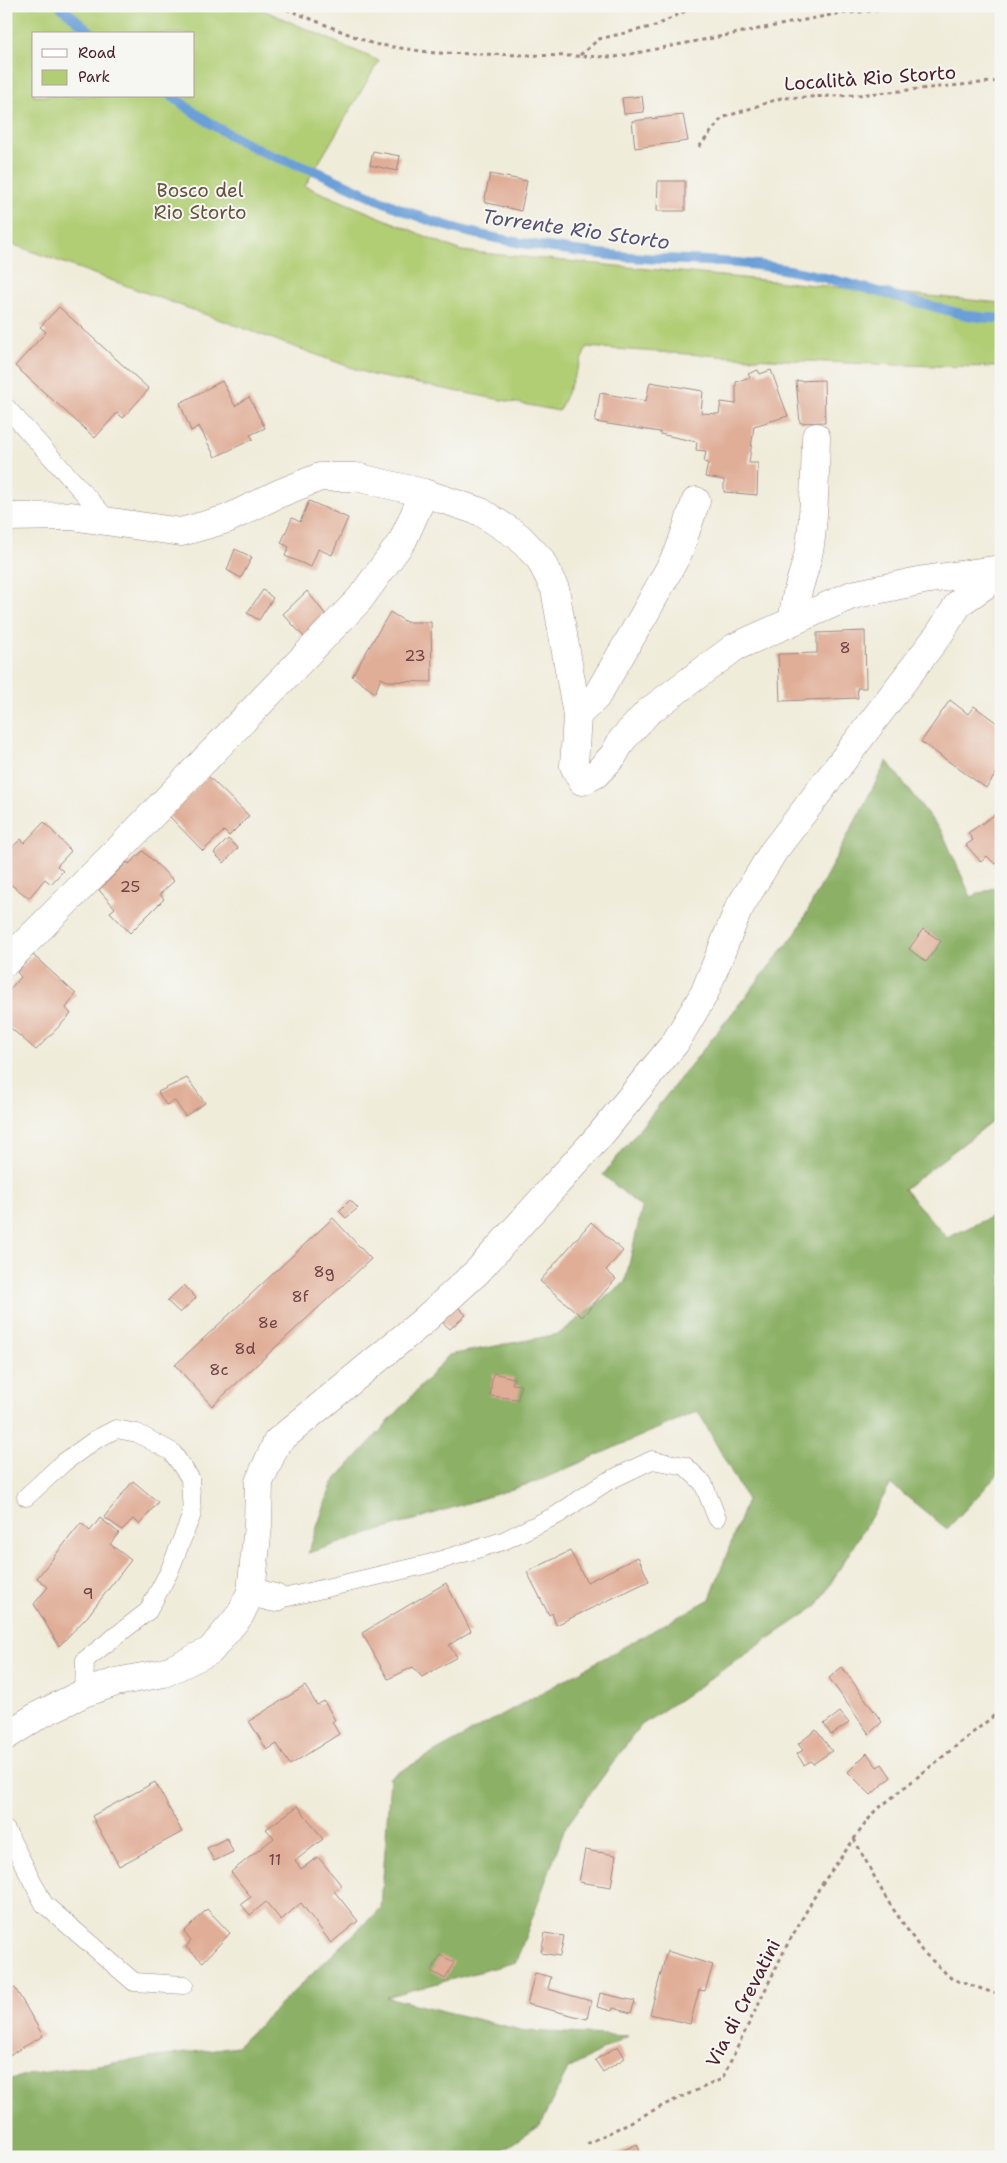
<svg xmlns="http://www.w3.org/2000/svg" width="1007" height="2163" viewBox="0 0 1007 2163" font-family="'Shantell Sans',sans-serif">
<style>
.green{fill:#b1ce75;stroke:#7e7650;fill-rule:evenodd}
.forest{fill:#8cb166;stroke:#6b6848}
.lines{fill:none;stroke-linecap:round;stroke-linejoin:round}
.stream{stroke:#6a9fd7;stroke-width:10}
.building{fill:#e0ad96}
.service-casing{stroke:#9d8682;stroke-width:19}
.minor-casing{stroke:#9d8682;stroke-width:29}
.path{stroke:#9d8682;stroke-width:3;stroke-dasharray:4 4;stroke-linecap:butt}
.service{stroke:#fff;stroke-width:18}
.minor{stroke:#fff;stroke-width:28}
.labels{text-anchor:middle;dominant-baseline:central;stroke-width:4;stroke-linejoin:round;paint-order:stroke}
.number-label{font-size:16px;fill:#704246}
.street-label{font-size:19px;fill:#4a1f2b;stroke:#f6f6f2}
.park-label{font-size:19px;fill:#695441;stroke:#f6f6f2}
.water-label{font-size:20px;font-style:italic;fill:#575270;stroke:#f6f6f2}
</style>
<rect width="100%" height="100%" fill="#f6f6f2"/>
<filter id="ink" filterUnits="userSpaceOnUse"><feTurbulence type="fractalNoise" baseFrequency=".02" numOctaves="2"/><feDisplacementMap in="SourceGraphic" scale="10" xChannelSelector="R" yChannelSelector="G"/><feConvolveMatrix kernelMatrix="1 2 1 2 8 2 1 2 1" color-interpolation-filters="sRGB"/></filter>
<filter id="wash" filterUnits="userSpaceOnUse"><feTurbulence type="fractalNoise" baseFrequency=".0096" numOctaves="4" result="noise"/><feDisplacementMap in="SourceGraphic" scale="20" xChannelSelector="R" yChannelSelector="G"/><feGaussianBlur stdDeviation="1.12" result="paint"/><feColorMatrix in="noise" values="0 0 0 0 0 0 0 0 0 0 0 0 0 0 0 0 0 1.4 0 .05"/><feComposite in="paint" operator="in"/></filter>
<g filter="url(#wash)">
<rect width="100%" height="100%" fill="#f0ecda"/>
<!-- green -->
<path class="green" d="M6 6H254L379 61 305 186 461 251 1001 303V367C863 366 725 357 587 347L559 411 372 375 6 242ZM34 34H194V96H34Z"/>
<!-- forest -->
<path class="forest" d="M887 761 943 834 971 897 1001 885V1115L904 1189 947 1238 1001 1212V1471L947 1529 891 1484 817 1606 640 1726 565 1828 516 1962 386 1997 525 2031 628 2036 568 2069 540 2125 492 2157H6V2080L32 2074 237 2046 381 1908 390 1777 710 1599 747 1500 698 1411 538 1481 308 1553 332 1484 449 1355 559 1334 625 1282 642 1208 603 1175 796 933Z"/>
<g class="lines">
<!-- stream -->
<path class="stream" d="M60 6 93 34
M172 96C200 118 229 136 261 151 280 160 300 164 318 172 370 195 421 222 477 234 523 245 572 251 619 256 670 261 721 259 771 267 823 275 873 291 924 304 949 310 975 320 1001 318"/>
</g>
<g id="blocks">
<!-- building -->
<path class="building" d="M767 6H792V7L769 12Z
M642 96 644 112 624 114 622 98Z
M683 115 688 141 635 148 632 121Z
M373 151 400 156 397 171 370 165Z
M490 174 527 181 521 211 484 202Z
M658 181H685V211H657Z
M59 307 149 389 123 418 117 413 95 438 15 366 46 332 40 327Z
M758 370 760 374 771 370 788 416 754 426 749 463H758L757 495 724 492V480L705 477 708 463 704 462 706 451 696 450 697 442 660 434V432L595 422 600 393 646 401 650 382 703 391 701 413 719 414 721 402 736 404V382L750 377 748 374Z
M824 380 825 422 800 423 796 381Z
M222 381 235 406 249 397 265 428 250 435 253 439 215 457 199 426 191 431 180 403Z
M309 501 348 518 332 555 318 549 311 567 285 556 289 547 281 543 292 518 300 522Z
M235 549 252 557 241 578 227 570Z
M263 590 273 598 259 620 247 613Z
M307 591 326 615 304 637 283 614Z
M390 612 406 622H431L432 682 387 681 381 678 375 693 352 676Z
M865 631 866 688H857L858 698 780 701 778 654 817 653V633Z
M950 700 968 714 974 706 1001 726V731L997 736 1001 739V767L986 788 921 742Z
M208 776 249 816 229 836 224 831 203 851 169 816Z
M1000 811 1001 860 995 864 987 856 981 862 966 845 973 840 968 833Z
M44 822 71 851 57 866 63 871 51 884 45 879 29 898 10 884 6 889V853L21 839 24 843Z
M228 839 238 848 224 863 214 853Z
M143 851 174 881 160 894 164 899 130 933 110 912 115 908 99 890 127 862 129 864Z
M923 929 941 941 926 962 909 949Z
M33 955 76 994 66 1008 71 1014 36 1050 6 1024V993L21 977 17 972Z
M187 1078 205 1103 185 1116 175 1101 166 1105 158 1092Z
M350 1200 358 1208 346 1218 339 1211Z
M333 1218 371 1259 212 1406 175 1365Z
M591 1222 623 1251 606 1270 616 1279 582 1317 540 1281Z
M184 1285 196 1298 180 1313 167 1301Z
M456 1305 466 1315 450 1329 440 1320Z
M493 1373 514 1378 512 1384 521 1385 518 1399 490 1396Z
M133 1481 158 1502 140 1524 133 1519 122 1530 104 1517Z
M100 1518 119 1533 110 1544 131 1560 87 1617 59 1646 34 1604 48 1587 37 1578 81 1523 90 1531Z
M570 1551 587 1582 638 1557 649 1581 556 1625 552 1613 549 1615 527 1572Z
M446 1583 471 1631 449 1645 457 1657 422 1677 413 1667 388 1679 362 1633Z
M842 1667 882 1722 869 1734 829 1678Z
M305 1686 317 1705 324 1701 335 1720 332 1722 339 1734 290 1765 277 1744 267 1750 249 1721Z
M840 1712 849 1723 831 1735 824 1724Z
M816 1730 832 1751 813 1764 811 1761 804 1765 797 1754 803 1750 798 1744Z
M867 1753 877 1767 882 1764 891 1777 871 1795 848 1772Z
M155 1782 182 1832 119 1866 92 1816Z
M298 1806 323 1839 295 1861 301 1869 318 1857 342 1886 334 1891 358 1921 331 1943 301 1903 281 1920 266 1902 250 1915 241 1904 251 1897 231 1872 274 1838 266 1829Z
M227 1838 233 1852 214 1861 207 1848Z
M585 1850 616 1855 611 1887 579 1882Z
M207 1909 230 1933 203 1962 186 1947 191 1941 184 1932Z
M545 1933 564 1936 560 1956 541 1953Z
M667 1951 713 1965 705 1991 699 1990 690 2024 650 2014Z
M440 1955 454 1962 445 1979 431 1971Z
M535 1973 551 1977 548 1989 591 2001 587 2019 527 2004Z
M15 1988 43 2036 6 2057V1993Z
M600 1993 635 2001 631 2013 613 2008 612 2011 597 2007Z
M618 2046 625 2058 603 2072 595 2060Z
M637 2144 642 2157H609Z"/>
</g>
</g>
<g filter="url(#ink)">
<use href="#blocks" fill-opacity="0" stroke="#9d8682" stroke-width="1"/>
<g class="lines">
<!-- service casing -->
<g class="service-casing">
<path id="service" d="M6 407 109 521
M26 1497 63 1463 95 1440 116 1429 137 1433 172 1452 190 1478 192 1514 169 1572 148 1611 85 1660 84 1693
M275 1598 288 1597 428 1564 503 1541 557 1515 606 1482 652 1460 685 1466 703 1483 717 1518
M6 1830 44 1904 134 1982 184 1985"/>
</g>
<!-- minor casing -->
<g class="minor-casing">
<path id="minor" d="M6 517 71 516 181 532 227 519 278 494 320 477H356L424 493 481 512 519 537 540 559 555 589 577 715 574 766 582 781 596 774 613 756 622 740 648 712 735 647 852 595 924 580 1001 569
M793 620C794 592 806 572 810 545 815 509 815 473 816 437
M577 715 596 697 644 615 679 551 696 501
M6 962 123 845 359 600 403 540 424 493
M251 1592 275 1598
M6 1736 39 1715 84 1693 116 1682 164 1673 210 1651 240 1615 251 1592 258 1526 259 1482 277 1442 421 1323 477 1272 601 1134 675 1043 704 994 738 910 773 852 940 633 959 603 1001 574"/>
</g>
<!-- path -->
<path class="path" d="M279 6 373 44 435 53 615 57 836 14 907 8H1001
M580 55 599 39 655 26 696 6
M699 147 722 118 781 98 858 95 1001 81
M854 1839 887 1900 922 1951 952 1979 991 1992 1001 1993
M587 2144 666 2104 722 2079 786 1947 820 1887 854 1839 874 1812 1001 1710"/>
<!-- service -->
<use href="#service" class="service"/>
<!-- minor -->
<use href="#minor" class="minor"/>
</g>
</g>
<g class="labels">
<!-- number labels -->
<g class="number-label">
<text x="845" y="647">8</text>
<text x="415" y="655">23</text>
<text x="130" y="886">25</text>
<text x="324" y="1271">8g</text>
<text x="300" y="1296">8f</text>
<text x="268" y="1322">8e</text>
<text x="245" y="1348">8d</text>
<text x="219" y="1369">8c</text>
<text x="88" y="1593">9</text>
<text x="275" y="1859">11</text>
</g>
<!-- street labels -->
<g class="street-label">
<text transform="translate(870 78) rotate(-4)">Località Rio Storto</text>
<text transform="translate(743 2003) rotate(-63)">Via di Crevatini</text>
</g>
<!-- park labels -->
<g class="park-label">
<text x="200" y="190">Bosco del<tspan x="200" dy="22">Rio Storto</tspan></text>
</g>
<!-- water labels -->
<g class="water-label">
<text transform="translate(576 229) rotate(8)">Torrente Rio Storto</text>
</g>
</g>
<!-- margin -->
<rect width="1007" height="2163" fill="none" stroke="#f6f6f2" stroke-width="25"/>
<!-- legend -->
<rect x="32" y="32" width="162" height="65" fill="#f6f6f2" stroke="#b1a0a2"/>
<rect x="42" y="49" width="25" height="8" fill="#ffffff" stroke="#b1a0a2"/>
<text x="78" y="58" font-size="15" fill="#4a1f2b">Road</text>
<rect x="42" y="70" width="25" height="15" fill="#b1ce75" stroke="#b1a0a2"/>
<text x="78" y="82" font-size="15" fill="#4a1f2b">Park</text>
</svg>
